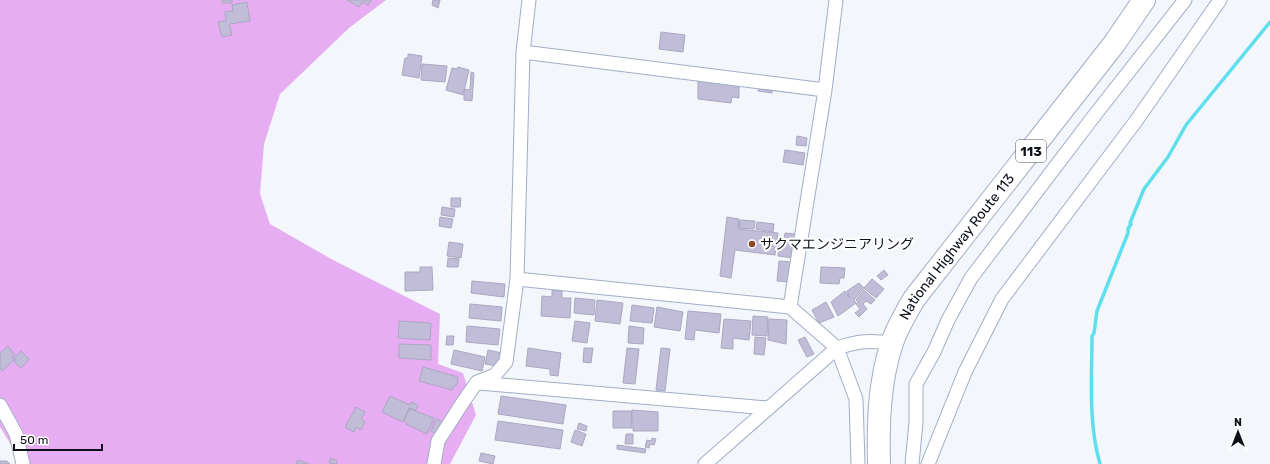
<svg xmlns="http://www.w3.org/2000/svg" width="1270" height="464" viewBox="0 0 1270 464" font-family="Rubik,'Noto Sans JP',sans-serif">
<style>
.forest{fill:#e7adf2}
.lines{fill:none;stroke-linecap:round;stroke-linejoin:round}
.stream{stroke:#5fdfed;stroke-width:3.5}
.building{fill:#c1bdd8;stroke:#aaa7c1}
.street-casing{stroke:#a1aec6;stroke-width:15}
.highway-casing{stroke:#a1aec6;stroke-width:24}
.street{stroke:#fff;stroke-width:13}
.highway{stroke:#fff;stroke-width:22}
.poi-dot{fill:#8e4821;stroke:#fff;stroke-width:1.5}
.labels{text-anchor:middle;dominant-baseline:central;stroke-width:4;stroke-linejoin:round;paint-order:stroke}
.shield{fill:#fff;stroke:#56595f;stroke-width:1}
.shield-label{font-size:13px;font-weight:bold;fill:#0d121a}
.poi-label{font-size:14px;fill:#0d121a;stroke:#fff;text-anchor:start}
.street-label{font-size:14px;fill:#0d121a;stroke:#fff}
</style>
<rect width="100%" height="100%" fill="#f3f6fb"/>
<!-- forest -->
<path class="forest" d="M0 0H386L349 28 280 94 264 144 260 194 270 224 333 260 440 314 438 364 463 373 476 415 450 464H23L0 427Z"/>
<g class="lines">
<!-- stream -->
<path class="stream" d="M1100 464C1088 422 1092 378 1092 336L1094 333 1097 311 1128 233V229L1131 224 1130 223 1144 189 1168 157 1186 125 1270 22"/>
</g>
<!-- building -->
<path class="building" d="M222 0H232V3H222Z
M347 0H371L368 5 362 2 359 7Z
M433 0H440L438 8 432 5Z
M247 2 250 21 229 24 232 35 222 37 218 22 226 21 225 12 233 11 232 5Z
M661 32 685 35 683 52 659 49Z
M408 54 422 56 419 78 402 75 405 58H408Z
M422 64 447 66 445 82 421 80Z
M458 67 469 70 463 95 446 90 452 68 457 69Z
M471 72 474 73 472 101 464 100V89L470 90Z
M698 78 733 82V87H739V98L732 97 731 103 698 99Z
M759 86 772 88V93L758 91Z
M797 136 807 138 806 146 796 145Z
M785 150 805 153 803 165 783 162Z
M451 198H461L460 207H451Z
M442 207 455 209 454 217 441 215Z
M440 217 453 219 451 228 439 226Z
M727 217 739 219 738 229 778 233 775 255 735 250 731 278 720 276Z
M740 220 755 221 754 229 739 228Z
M757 222 774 224 773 232 756 229Z
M785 233 796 234 794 258 778 256 779 244 781 245 782 238 784 239Z
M449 242 463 244 461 258 447 256Z
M448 258 459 259 458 267H447Z
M779 261 791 262 789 282 777 281Z
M420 267H432L433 290 405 291V272H420Z
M821 267 845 268 844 278H840L839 284 820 283Z
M884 270 888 275 881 280 877 276Z
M872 279 884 289 876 298 864 288Z
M472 281 505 284 504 297 471 293Z
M859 283 864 288 854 300 856 303 838 316 831 302 845 291 850 298 847 291Z
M552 290 562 291V298H571L570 318 541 316 542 296 552 297Z
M864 290 875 300 871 304 866 301 863 304 867 309 859 317 855 313 860 309 856 304 858 302 856 300Z
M575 298 595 300 594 315 574 313Z
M597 300 623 303 620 324 595 321Z
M826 302 834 317 819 323 812 310Z
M470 304 502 307 501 321 469 318Z
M632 305 654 308 652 323 630 321Z
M657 307 683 312 680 331 654 327Z
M688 311 721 314 719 333 695 330 694 340 685 339Z
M753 316 768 317 767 336 752 335Z
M724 319 751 321 749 340 733 338V349L721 348Z
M769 319 787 320 786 344 768 340Z
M399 321 431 323 430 340 398 338Z
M575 321 590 323 587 343 572 341Z
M467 326 500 329 498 345 466 342Z
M629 326 644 328 643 344 628 343Z
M447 336H454L453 345H446Z
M755 337 766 338 764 355 754 354Z
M805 337 814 354 807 357 798 340Z
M399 344 431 345V360L399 358Z
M8 346 15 355 12 357 14 360 2 371 0 368V353Z
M528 348 561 353 558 376 550 375V369L526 366Z
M584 348H593L591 363 583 362Z
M627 348 639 349 635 384 623 383Z
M661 348 670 349 665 391 656 390Z
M454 350 485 357 482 371 451 364Z
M488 350 502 353 500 363 497 366 485 364Z
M21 351 29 359 21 368 14 362 16 360 14 358Z
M423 367 458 377 457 385 453 387 452 390 419 381Z
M390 396 410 405 411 402 414 403 418 406 416 410 409 408 403 422 382 412Z
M501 396 566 405 563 424 498 414Z
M356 407 365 412 361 419 365 422 361 430 356 427 354 432 345 427Z
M410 409 434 418 427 434 406 424 407 422 404 420Z
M632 410 658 412V431H633V422H631Z
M613 411H632V428H613Z
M436 419 445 423 437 435 431 431Z
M498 421 563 430 560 449 495 440Z
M579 423 587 426 586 431 577 429Z
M575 430 586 434 582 446 571 442Z
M626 434H633V444H625Z
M652 438 656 439 654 445 650 444 649 448 645 447 647 440 651 441Z
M617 445 646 449 645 453 617 449Z
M481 453 495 456 493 464 479 461Z
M331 458 337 461 336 464 329 463Z
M298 460 309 464H296Z
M0 461H7L10 464H0Z"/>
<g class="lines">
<!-- street casing -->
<g class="street-casing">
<path id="street" d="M523 52 825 90
M517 279 790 307 837 348 856 399 858 464
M790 307 825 90 836 0
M479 383 768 408
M0 405 16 434 23 464
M434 464 438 441 463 402 477 382 495 375 506 362 517 279 523 52 529 0
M705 464 837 348C858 341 870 340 892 343
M912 464 916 422V384L934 352 948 320 971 278 1094 116 1185 0
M928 464 965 372 1002 299 1136 121 1220 0"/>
</g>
<!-- highway casing -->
<g class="highway-casing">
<g id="highway">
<path id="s1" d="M879 464C878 423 879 382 892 343 897 328 906 313 914 299L1114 44 1144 0"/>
</g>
</g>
<!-- street -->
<use href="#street" class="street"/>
<!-- highway -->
<use href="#highway" class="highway"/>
</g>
<!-- markers -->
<circle class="poi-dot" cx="752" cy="244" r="4"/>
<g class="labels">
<!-- shield labels -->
<rect class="shield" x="1016" y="140" width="30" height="22" rx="3"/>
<g class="shield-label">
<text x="1031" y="151">113</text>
</g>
<!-- poi labels -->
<g class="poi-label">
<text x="760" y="244">サクマエンジニアリング</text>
</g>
<!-- street labels -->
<g class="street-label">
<text stroke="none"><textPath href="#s1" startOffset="239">National Highway Route 113</textPath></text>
</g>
</g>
<!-- north arrow -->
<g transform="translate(1238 432)" stroke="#ffffff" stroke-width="3" paint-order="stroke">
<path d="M0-3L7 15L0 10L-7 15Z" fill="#0d121a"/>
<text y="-6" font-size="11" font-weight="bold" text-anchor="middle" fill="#0d121a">N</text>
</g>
<!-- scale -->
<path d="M14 444v6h88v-6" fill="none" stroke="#0d121a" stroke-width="2"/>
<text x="20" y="444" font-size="12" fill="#0d121a" stroke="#ffffff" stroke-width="3" paint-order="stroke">50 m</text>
</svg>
